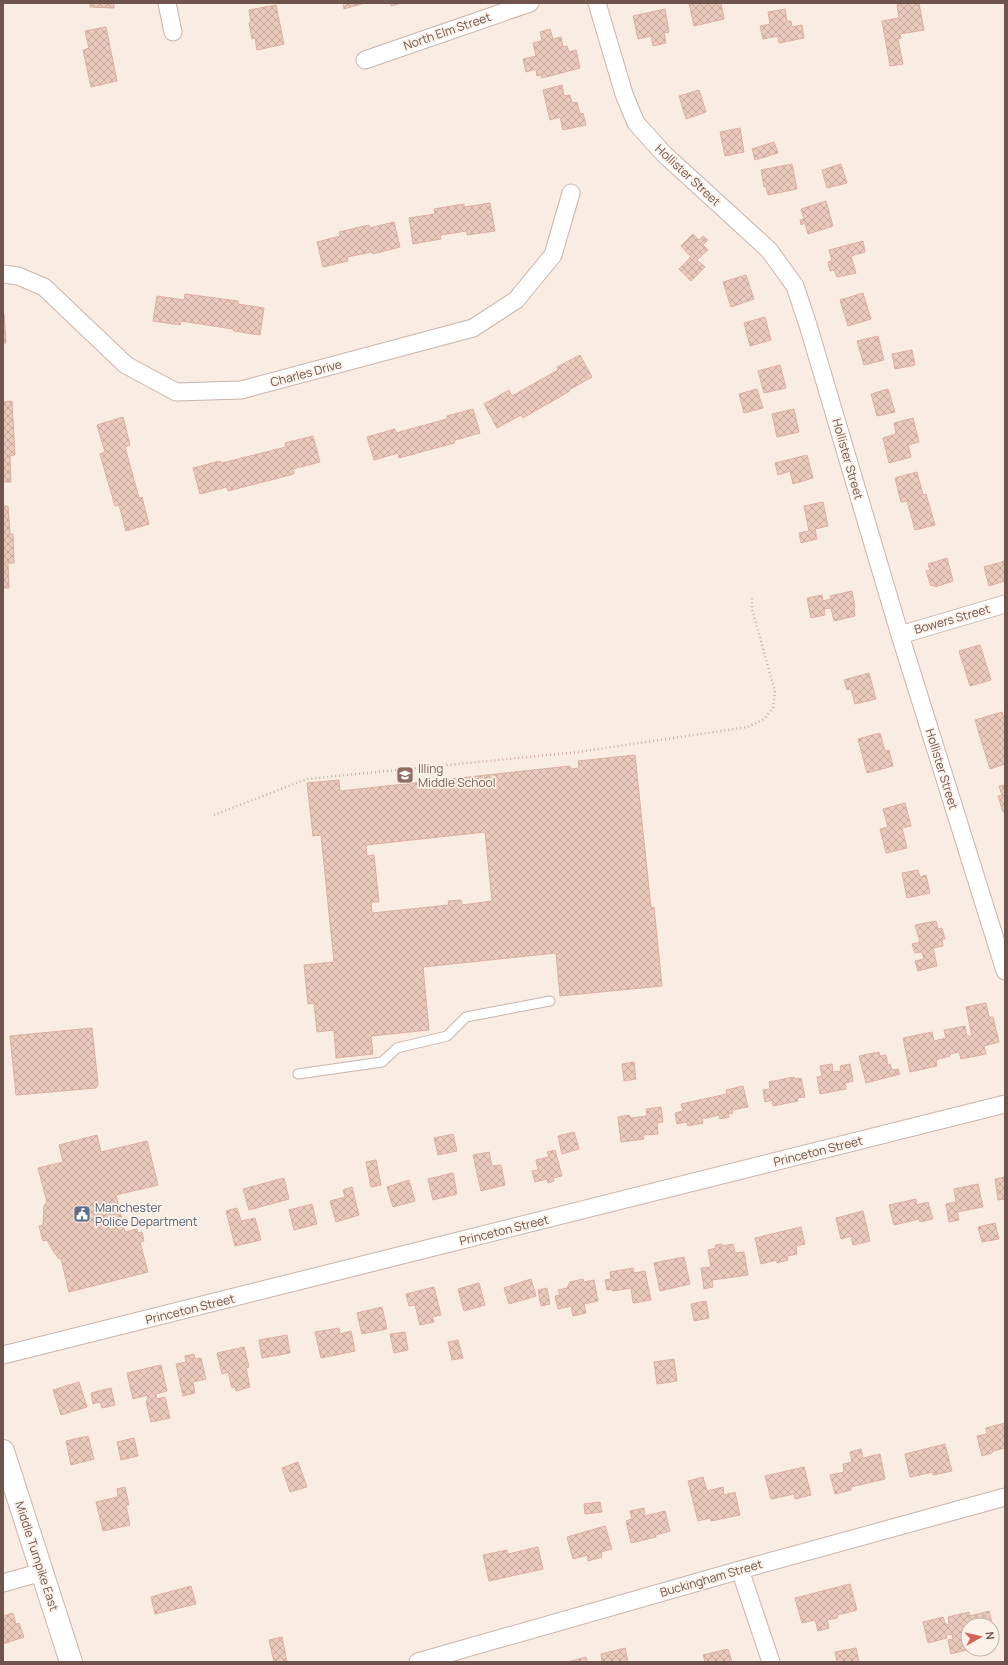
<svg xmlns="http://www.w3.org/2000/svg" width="1008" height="1665" viewBox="0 0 1008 1665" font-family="Manrope,sans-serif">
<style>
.building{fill:url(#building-cross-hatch);stroke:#dcafa1;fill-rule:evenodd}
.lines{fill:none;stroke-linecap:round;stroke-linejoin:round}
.lane-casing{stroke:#c8b4ab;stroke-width:11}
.street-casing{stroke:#c8b4ab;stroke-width:19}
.secondary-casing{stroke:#cdb6ac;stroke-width:24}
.path{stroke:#cfada2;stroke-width:2.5;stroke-dasharray:1 3;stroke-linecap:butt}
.lane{stroke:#fff;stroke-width:9}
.street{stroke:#fff;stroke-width:17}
.secondary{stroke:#fff;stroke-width:22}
.labels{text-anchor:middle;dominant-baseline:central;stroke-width:3.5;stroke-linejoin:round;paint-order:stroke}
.street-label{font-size:12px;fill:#6e544c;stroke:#fcf2e9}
.education-label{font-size:12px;fill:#785e54;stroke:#fcf2e9;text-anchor:start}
.service-label{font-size:12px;fill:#4e5e75;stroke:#fcf2e9;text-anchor:start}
</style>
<defs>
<pattern id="building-cross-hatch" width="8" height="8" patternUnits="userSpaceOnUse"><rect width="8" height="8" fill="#ebcabe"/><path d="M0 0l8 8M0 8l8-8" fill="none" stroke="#c3a79d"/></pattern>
</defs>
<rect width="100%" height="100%" fill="#f9ede3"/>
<!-- building -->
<path class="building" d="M90 3H114V8L90 7Z
M343 3H365L344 9Z
M390 3H402L391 6Z
M689 3H721L724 19 694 26Z
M906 3H919L924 30 900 34 901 38 898 39 903 64 890 66 882 21 899 18 897 5Z
M276 5 284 44 257 50 255 38 252 39 249 23 251 22 249 10Z
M665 9 669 32 664 33 666 43 653 46 651 36 638 39 633 16Z
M785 9 787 21H791L792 27 802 25 804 38 779 43 778 36 763 39 760 26 770 24 768 12Z
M106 27 117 81 91 87 83 50 89 48 85 31Z
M550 29 553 39 561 37 563 47 567 46 569 52 576 50 580 68 542 78 541 75 537 76 536 69 526 72 523 59 536 56 533 43 542 41 540 32Z
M562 85 564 96 570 95 572 103 577 102 580 114 583 113 586 125 563 130 560 117 550 120 543 90Z
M699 90 706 112 686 119 679 96Z
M740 128 744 152 725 156 720 132Z
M774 142 778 153 755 160 752 149Z
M792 164 797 189 768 195 766 187H764L761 170Z
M841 164 847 183 827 188 822 170Z
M826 201 833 226 808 234 805 223 801 225 800 220 804 219 801 209Z
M490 203 495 231 467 235V231L440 235 441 239 413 244 409 218 435 214 434 209 464 204V207Z
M394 222 400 247 373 254 372 252 347 257 348 261 323 267 317 242 340 236 339 232 369 225 370 228Z
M693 234 699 240 703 236 708 240 703 245 708 250 697 260 705 267 691 281 679 269 691 257 681 246Z
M863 241 865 252 851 256 856 273 837 277 834 270 830 271 828 262 832 261 829 250Z
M746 275 754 299 731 307 723 282Z
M863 293 871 319 848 326 840 300Z
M185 294 238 301V304L264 308 260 335 234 331 233 329 181 321 180 325 153 321 157 296 184 300Z
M3 314H4L6 343H3Z
M765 317 771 340 750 346 744 323Z
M878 336 884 360 864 365 857 341Z
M912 350 915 365 895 369 892 354Z
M580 355 592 377 569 390 570 391 523 418 521 415 497 428 484 404 509 390 512 396 558 370 557 367Z
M780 365 786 388 764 393 758 371Z
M757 389 763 408 744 413 739 394Z
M888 389 895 412 877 416 871 394Z
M12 401 15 455 10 456 11 482H3V402Z
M473 409 480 433 455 440 454 443 399 458 398 453 374 460 367 437 395 429 396 433 447 419V416Z
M794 409 799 432 777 437 772 414Z
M123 417 130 445 125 447 139 498 142 497 149 524 126 531 119 505 115 506 100 454 105 452 97 425Z
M913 418 919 442 908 445 911 457 889 463 883 438 896 434 894 423Z
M313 436 320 462 293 469 294 474 228 491 227 487 200 494 193 468 220 461 222 463 286 447 285 443Z
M807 455 813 478 793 484 790 471 778 475 775 463Z
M917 472 923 495 926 494 935 525 915 530 907 501 901 502 895 478Z
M823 502 828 526 815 529 817 539 801 543 799 533 809 531 804 506Z
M3 506H8L10 534H13L14 563H8L9 588H3Z
M947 558 953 581 935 587 934 585 931 586 926 571 930 570 928 564Z
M1005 561V581L989 586 984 567Z
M852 591 855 608 854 609 855 616 834 621 831 608 824 609 825 615 811 618 807 598 822 595 823 601 831 599 830 596Z
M980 645 991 680 970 686 959 651Z
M869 673 876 699 855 704 851 689 847 690 844 680Z
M1002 712 1005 721V764L990 769 975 720Z
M880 733 885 751 889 750 893 766 867 773 858 739Z
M635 755 651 908 654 907 662 986 560 996 556 953 423 967 429 1030 371 1036 373 1054 336 1058 334 1030 317 1032 314 1003 308 1004 304 965 334 962 321 835 313 836 307 783 339 780 340 791 570 766V769L579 768 578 761ZM485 832 492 901 462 905 461 900 448 901 449 905 372 913 371 902H379L374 855 367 856 366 845Z
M1005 785V812H1003L998 796 1002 795 999 786Z
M905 803 911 826 902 828 907 848 886 853 880 829 888 827 883 809Z
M918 870 920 877 926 875 930 893 907 898 902 873Z
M936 921 938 929 942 928 945 939H942L943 946 933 948 937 966 918 971 915 961 924 959 922 952 915 953 912 944 920 942 915 925Z
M986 1003 989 1017H993L999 1042 984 1046 986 1054 961 1059 959 1052 950 1054V1056L936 1060 937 1066 910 1072 903 1038 932 1032 934 1041 946 1038 944 1030 965 1026 967 1036H972L966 1007Z
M92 1028 98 1084 96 1088 16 1095 10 1036Z
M879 1052 880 1056 886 1055 888 1065 890 1064 892 1070 898 1069 900 1074 866 1083 859 1056Z
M634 1062 636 1079 624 1081 622 1064Z
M832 1064 833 1072 841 1071 840 1066 850 1064 853 1081 845 1083 846 1089 820 1094 817 1077 822 1076 820 1066Z
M794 1077 795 1079 801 1078 805 1097 797 1098 798 1101 773 1106 772 1100 765 1102 763 1090 770 1089 769 1082Z
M743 1086 748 1107 732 1110 733 1113 728 1114 729 1117 720 1119 719 1115 702 1119 703 1123 688 1126 687 1122 677 1124 675 1113 683 1111 681 1104 727 1094 726 1090Z
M661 1107 663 1122 657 1123 658 1134 643 1135 644 1139 621 1142 618 1117 629 1115 631 1118 647 1116 646 1109Z
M574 1132 579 1149 562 1154 558 1136Z
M453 1134 457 1151 438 1155 434 1138Z
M97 1135 101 1152 147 1141 158 1185 116 1195 125 1232 137 1229 138 1233 142 1232 144 1241 140 1242 148 1272 69 1292 61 1259H59L53 1251 47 1240 43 1241 39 1226 43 1225 44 1206 47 1202 38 1168 63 1162 59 1145Z
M555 1150 562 1176 553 1178 554 1181 548 1183 547 1179 535 1182 532 1171 538 1170 536 1160 549 1157 547 1152Z
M489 1152 492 1166 501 1165 505 1185 481 1191 473 1155Z
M376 1160 381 1185 371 1187 366 1162Z
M453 1173 457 1194 433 1200 428 1179Z
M1005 1177V1199L998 1200 995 1179Z
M284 1178 289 1199 249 1210 243 1189Z
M409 1180 415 1201 393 1207 387 1187Z
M978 1184 983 1207 957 1212 959 1220 949 1222 946 1204 956 1202 954 1189Z
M352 1187 359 1215 336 1222 330 1201 345 1197 343 1190Z
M916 1199 917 1205 928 1202 933 1219 920 1222 919 1219 894 1225 889 1205Z
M312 1204 317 1224 294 1230 289 1210Z
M237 1208 241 1221 255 1218 261 1240 235 1246 226 1211Z
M863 1211 870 1241 853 1245 851 1236 841 1239 836 1218Z
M995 1223 999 1239 982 1242 978 1227Z
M801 1227 805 1244 796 1246 797 1254 787 1256 788 1260 777 1263V1260L761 1264 755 1238Z
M722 1244V1246L733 1244 735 1253 744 1252 748 1275 712 1280 713 1287 704 1289 701 1268 711 1267 708 1250 716 1248 715 1245Z
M684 1257 690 1284 660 1291 654 1263Z
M633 1268 634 1273 645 1271 651 1300 633 1303 631 1288 613 1291 611 1289 607 1290 605 1280 611 1279 610 1272Z
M531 1279 536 1296 509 1304 504 1288Z
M583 1279 584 1282 594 1280 598 1301 584 1304 586 1313 573 1316 571 1306 558 1309 555 1296 560 1295 558 1290 567 1288 570 1282Z
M479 1283 485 1305 464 1311 458 1289Z
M434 1287 441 1315 432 1317 434 1322 420 1325 415 1305 409 1306 406 1294Z
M547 1288 550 1304 541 1306 538 1290Z
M706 1301 709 1318 694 1321 691 1304Z
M382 1307 387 1329 362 1334 357 1313Z
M339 1328 340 1334 351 1331 355 1351 321 1358 315 1332Z
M405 1332 408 1350 394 1353 390 1334Z
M287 1335 290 1353 262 1358 259 1340Z
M458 1340 463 1358 452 1360 448 1342Z
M244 1347 249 1367 246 1368 250 1387 236 1391 235 1387 232 1388 228 1372 222 1374 217 1353Z
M194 1354 195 1359 201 1358 206 1379 193 1382 195 1393 183 1396 176 1364 186 1362 185 1356Z
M674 1359 677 1381 657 1384 654 1362Z
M161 1365 167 1391 156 1394 157 1399 165 1397 170 1418 151 1422 146 1401H148L147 1395 133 1399 127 1373Z
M79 1382 87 1407 61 1415 53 1390Z
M111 1388 115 1405 102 1408 100 1402 93 1404 91 1393Z
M1005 1423V1448L993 1451 992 1453 982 1456 977 1436 987 1434 986 1428Z
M88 1436 94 1459 71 1465 66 1441Z
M134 1438 138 1456 121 1460 117 1442Z
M945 1444 952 1471 933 1475V1472L910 1477 905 1454Z
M861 1449 863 1458 880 1454 885 1479 851 1487V1490L835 1494 830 1475 844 1472 843 1464 852 1462 850 1452Z
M298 1462 307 1487 290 1492 282 1468Z
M804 1467 811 1495 795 1499 794 1494 771 1499 765 1476Z
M703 1477 707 1491 723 1487 724 1495 735 1492 740 1515 711 1521 710 1518 698 1521 688 1481Z
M125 1487 129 1505H126L130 1525 103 1531 96 1502 118 1497 117 1489Z
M600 1502 602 1512 585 1514 584 1504Z
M644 1508 645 1516 665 1511 670 1531 656 1535V1537L631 1543 626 1521 632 1519 630 1511Z
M605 1526 612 1549 601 1552 602 1557 588 1561 587 1555 573 1559 567 1537Z
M538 1547 543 1569 489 1581 483 1555 507 1550 508 1554Z
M850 1584 857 1610 838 1615 837 1618 827 1620 829 1628 818 1631 815 1620 802 1623 795 1598Z
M191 1586 196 1604 155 1614 151 1597Z
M989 1611 996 1640H992V1625H968V1649H970L951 1654 948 1640 953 1639 952 1634 946 1635 947 1638 928 1643 923 1622 943 1617 946 1625 949 1624 948 1617 969 1612 970 1616Z
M13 1613 16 1624 19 1623 24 1637 3 1644V1616Z
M282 1637 287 1662H274L269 1640Z
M625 1648 628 1662H602L601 1654Z
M856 1648 859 1662H837L835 1652Z
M728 1649 732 1662H705L703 1655Z
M586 1657 587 1662H568Z"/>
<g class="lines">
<!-- lane casing -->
<g class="lane-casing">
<path id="lane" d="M298 1074 382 1062 397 1048 447 1036 466 1017 550 1001"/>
</g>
<!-- street casing -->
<g class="street-casing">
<path id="street" d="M167 3 173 32
M597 3 624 94 636 123 664 154 769 250 795 286 808 325 900 635 1005 971
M365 60 530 3
M3 274 18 276 44 287 126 365 176 392 241 390 473 328 516 300 553 255 571 193
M900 635 1005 604
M3 1355 1005 1104
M740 1570 771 1662
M3 1583 42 1572
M418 1662 740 1570 1005 1497"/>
</g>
<!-- secondary casing -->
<g class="secondary-casing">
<path id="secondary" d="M3 1451 71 1662"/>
</g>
<!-- path -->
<path class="path" d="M214 815 307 779 578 752 748 727 764 719 773 708 775 692 752 609V596"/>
<!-- lane -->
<use href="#lane" class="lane"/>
<!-- street -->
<use href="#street" class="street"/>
<!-- secondary -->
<use href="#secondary" class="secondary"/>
</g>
<!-- icons -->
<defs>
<g id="school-square" transform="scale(0.9)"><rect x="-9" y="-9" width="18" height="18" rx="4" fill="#8d6e63" stroke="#fcf2e9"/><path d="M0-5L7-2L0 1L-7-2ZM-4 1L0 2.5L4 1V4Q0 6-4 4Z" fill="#fff"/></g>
<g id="civic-square" transform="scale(0.9)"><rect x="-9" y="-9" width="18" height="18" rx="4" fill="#5c6f8a" stroke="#fcf2e9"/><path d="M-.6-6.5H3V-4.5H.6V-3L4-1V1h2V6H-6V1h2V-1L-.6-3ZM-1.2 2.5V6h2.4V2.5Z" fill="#fff"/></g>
</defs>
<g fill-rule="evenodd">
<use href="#school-square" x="405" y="775"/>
<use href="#civic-square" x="82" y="1214"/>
</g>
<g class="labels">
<!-- street labels -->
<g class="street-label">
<text transform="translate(447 31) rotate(-19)">North Elm Street</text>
<text transform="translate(688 175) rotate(43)">Hollister Street</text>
<text transform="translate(306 373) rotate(-15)">Charles Drive</text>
<text transform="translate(848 459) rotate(74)">Hollister Street</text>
<text transform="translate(952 619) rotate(-16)">Bowers Street</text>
<text transform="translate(942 769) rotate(73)">Hollister Street</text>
<text transform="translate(818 1151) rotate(-14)">Princeton Street</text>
<text transform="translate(504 1230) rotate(-14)">Princeton Street</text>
<text transform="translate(190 1309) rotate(-14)">Princeton Street</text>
<text transform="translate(37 1556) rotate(72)">Middle Turnpike East</text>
<text transform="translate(711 1578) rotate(-16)">Buckingham Street</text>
</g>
<!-- education labels -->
<g class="education-label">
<text x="418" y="768">Illing<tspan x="418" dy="14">Middle School</tspan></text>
</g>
<!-- service labels -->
<g class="service-label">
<text x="95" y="1207">Manchester<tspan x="95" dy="14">Police Department</tspan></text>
</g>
</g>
<!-- border -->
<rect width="1008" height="1665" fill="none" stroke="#6e544c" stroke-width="8"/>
<!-- north arrow -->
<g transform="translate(980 1637) rotate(82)"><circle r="19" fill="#fcf2e9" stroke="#c3b3aa"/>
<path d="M0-3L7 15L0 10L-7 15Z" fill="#d56156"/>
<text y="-6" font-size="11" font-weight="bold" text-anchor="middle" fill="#6e544c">N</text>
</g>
</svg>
